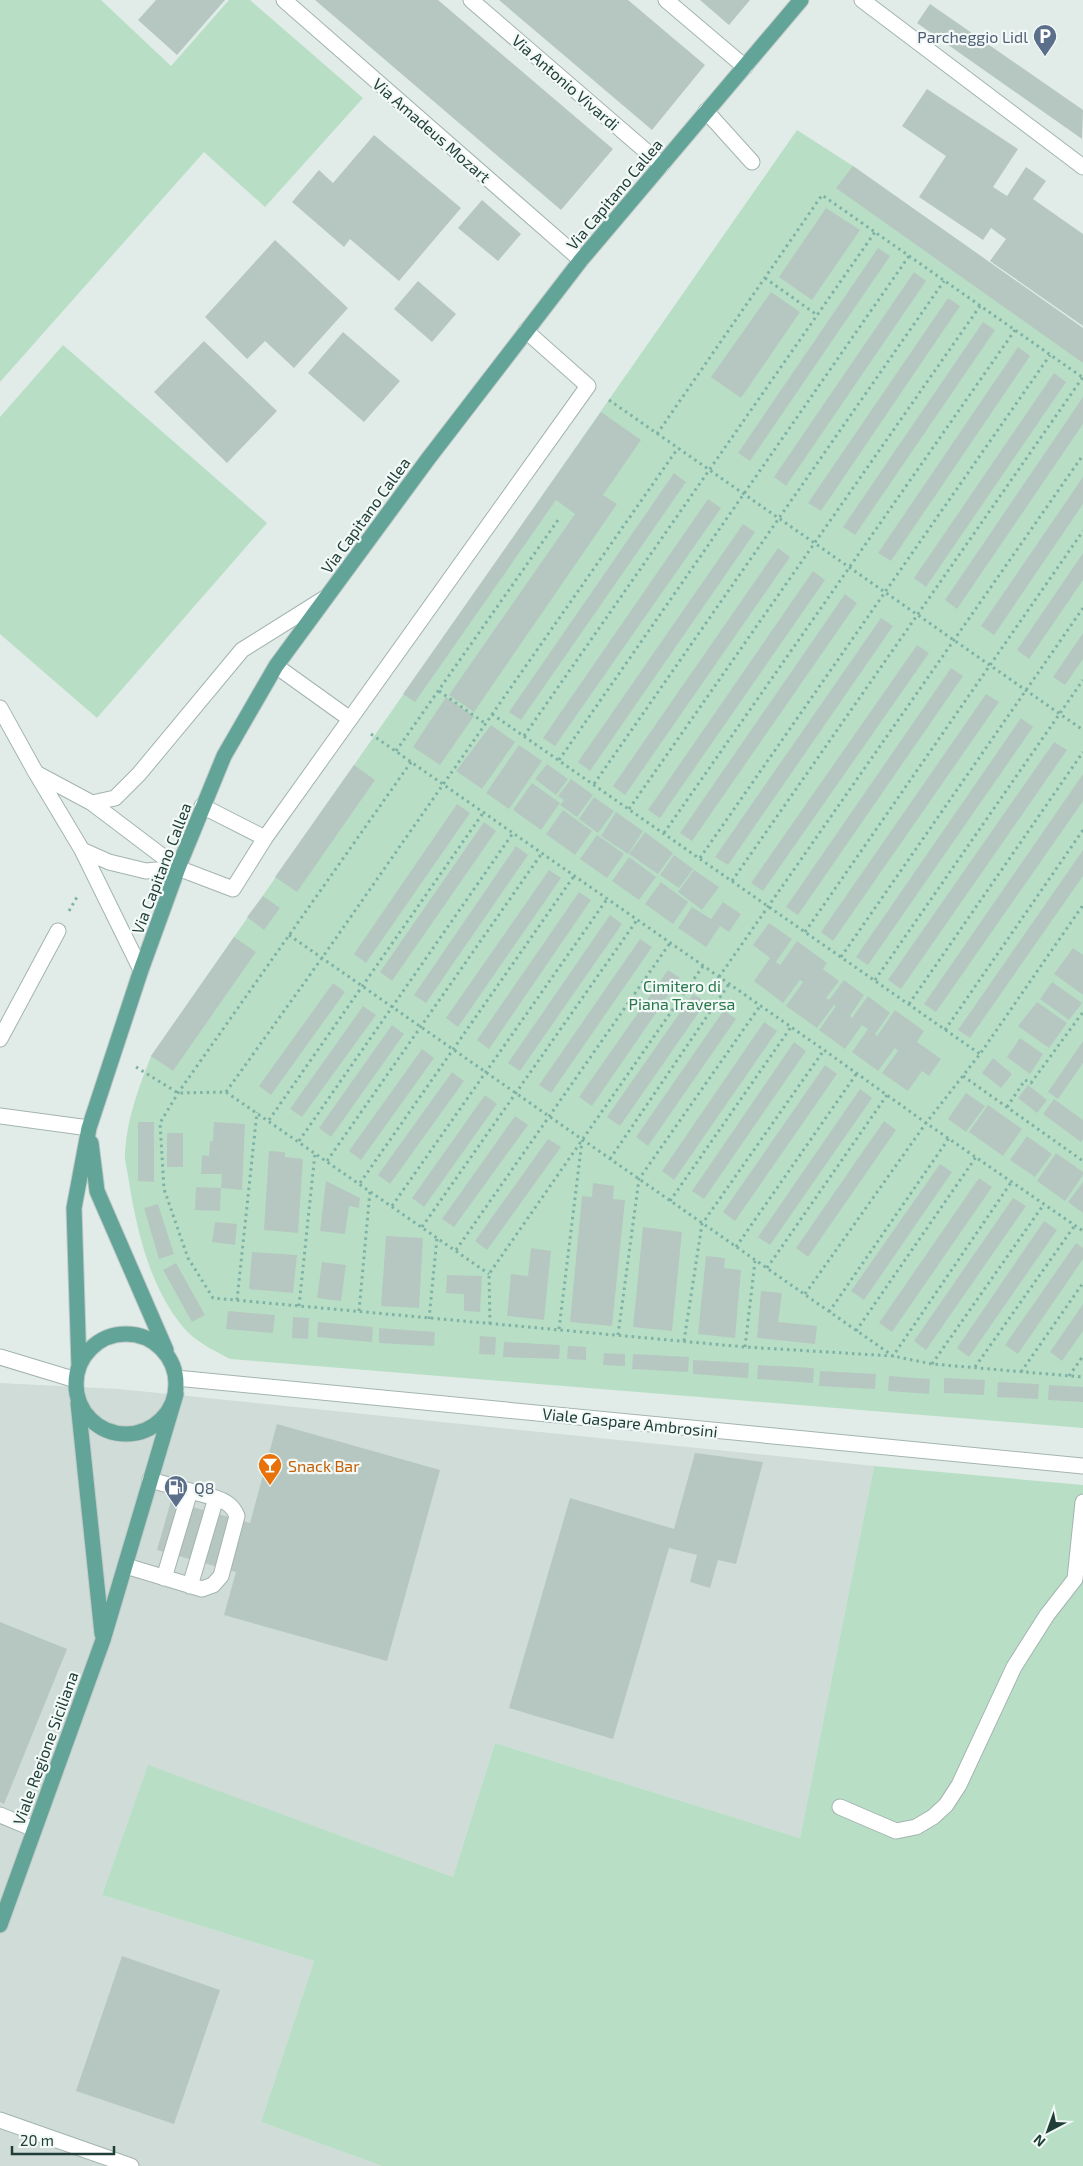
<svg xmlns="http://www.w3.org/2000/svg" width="1083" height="2166" viewBox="0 0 1083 2166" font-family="'Exo 2',sans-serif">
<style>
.built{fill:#cfdcd7}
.green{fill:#b8dfc5}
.building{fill:#b6c7c1}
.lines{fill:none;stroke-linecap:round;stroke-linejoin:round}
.minor-casing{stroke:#a3b4b0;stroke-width:17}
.major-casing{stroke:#c1c9c7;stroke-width:17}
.path{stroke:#7fb2a6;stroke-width:3;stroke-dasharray:2.5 4;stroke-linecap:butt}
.minor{stroke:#fff;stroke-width:15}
.major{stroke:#62a598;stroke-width:15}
.labels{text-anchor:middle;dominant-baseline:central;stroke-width:4.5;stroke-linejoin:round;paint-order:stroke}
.service-label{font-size:16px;fill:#4e5e75;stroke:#f2f9f6;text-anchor:end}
.street-label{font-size:16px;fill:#203e38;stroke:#f2f9f6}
.park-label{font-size:16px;fill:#28784c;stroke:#f2f9f6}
.food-label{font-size:16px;fill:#c56008;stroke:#f2f9f6;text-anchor:start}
</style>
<rect width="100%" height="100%" fill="#e1ece8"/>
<!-- built -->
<path class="built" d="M0 1383 119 1389 874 1466 800 1838 495 1743 453 1877 148 1766 102 1895 314 1961 261 2122 382 2166H0Z"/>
<!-- green -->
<path class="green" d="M0 0H101L171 66 229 0H250L363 98 265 207 204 152 0 382Z
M797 130 853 166 1083 328V1428L230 1359C214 1350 195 1342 183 1327 150 1287 137 1232 129 1182 128 1172 124 1161 125 1152 127 1118 139 1087 151 1056Z
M63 345 267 523 97 718 0 634V417Z
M874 1466 1083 1485V2166H382L261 2122 314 1961 102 1895 148 1765 453 1877 495 1743 800 1838Z"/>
<!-- building -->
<path class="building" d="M156 0H225L177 55 138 20Z
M315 0H438L613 149 561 210Z
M499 0H628L705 65 652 130Z
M700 0H750L729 25Z
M930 4 1083 110 1082 139 917 23Z
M927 89 1018 149 993 187 1007 196 1026 167 1046 181 1033 199 1083 234V326L990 261 1006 239 991 228 983 240 919 197 946 156 902 126Z
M374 135 461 208 399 281 350 239 344 247 292 202 319 170 333 183Z
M853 166 1083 328V363L836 188Z
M482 200 521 234 498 261 458 228Z
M826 208 860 230 812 300 779 277Z
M275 240 348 308 294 368 265 341 247 359 205 317Z
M878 248 890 256 750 461 738 453Z
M914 272 926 281 786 486 774 477Z
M418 281 456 314 432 342 394 309Z
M771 292 800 312 741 398 711 377Z
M948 298 960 306 821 511 808 503Z
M983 322 995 330 855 535 843 527Z
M343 332 400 381 364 422 308 373Z
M204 341 277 411 227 463 154 392Z
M1018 347 1030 356 891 561 878 553Z
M1054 373 1066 382 926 587 914 578Z
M1083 397V424L957 609 945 600Z
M601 412 641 440 603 495 617 504 474 712 449 695 575 514 556 500 415 702 403 694Z
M674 473 686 482 521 720 509 712Z
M1083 477V504L994 635 981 626Z
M708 499 721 508 555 746 543 738Z
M743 524 755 532 590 771 578 762Z
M778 548 790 557 625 795 613 786Z
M1083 553V580L1029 659 1017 650Z
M813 571 825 580 660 818 648 810Z
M845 594 857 603 692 841 680 833Z
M881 618 893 626 728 865 715 857Z
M1083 633V659L1065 685 1053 677Z
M917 645 929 653 763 891 751 883Z
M951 668 963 676 798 915 786 907Z
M986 694 999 702 833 941 821 932Z
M446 697 474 716 440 765 413 747Z
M1021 718 1033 727 868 965 856 957Z
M491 725 515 742 482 789 456 771Z
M1054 742 1067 750 901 989 888 980Z
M519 745 542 761 509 809 486 793Z
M547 764 568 779 556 795 535 779Z
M354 765 375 780 297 892 275 877Z
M1083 774V801L936 1012 924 1004Z
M571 779 593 795 577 817 560 805 564 800 558 796Z
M532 783 560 803 541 830 513 810Z
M594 797 614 811 598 833 579 819Z
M457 804 470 813 366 963 354 954Z
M563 810 592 831 575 855 546 834Z
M616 812 643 831 628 854 601 836Z
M484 822 496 831 392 981 380 972Z
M645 832 673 853 658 874 629 854Z
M597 835 624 854 607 878 580 859Z
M516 846 528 855 426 1003 414 995Z
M1083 850V876L970 1038 958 1030Z
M674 855 693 869 679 888 660 875Z
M629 857 656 877 639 900 612 881Z
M549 870 561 878 458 1027 446 1018Z
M694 870 719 887 702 910 678 892Z
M661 882 688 902 673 924 645 904Z
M579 892 591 900 489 1049 477 1040Z
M263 896 280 908 264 930 247 917Z
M723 902 741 914 729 932 720 926 706 947 678 928 692 907 711 919Z
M610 915 622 924 520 1071 508 1063Z
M769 923 792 939 776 962 780 965 797 941 827 963 823 969 839 981 826 998 829 1000 844 980 864 995 850 1016 852 1018 868 996 890 1013 875 1034 877 1036 895 1010 924 1031 917 1042 941 1059 929 1076 922 1071 908 1091 882 1073 898 1051 895 1048 878 1071 852 1052 868 1029 862 1025 845 1049 819 1030 836 1006 834 1005 817 1028 786 1006 803 982 800 980 783 1003 754 981 770 958 753 945Z
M234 937 256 952 173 1071 151 1056Z
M640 939 652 947 551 1093 539 1085Z
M1073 948 1083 955V995L1054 974Z
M668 970 680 978 592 1106 579 1097Z
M1052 982 1082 1003 1069 1020 1040 999Z
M333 983 345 992 271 1095 259 1086Z
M693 994 706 1002 620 1126 607 1117Z
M1037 1002 1067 1023 1049 1048 1018 1026Z
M363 1006 376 1015 302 1117 290 1109Z
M724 1010 736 1019 648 1146 636 1137Z
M764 1022 777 1031 674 1180 662 1171Z
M392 1025 404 1034 331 1137 319 1128Z
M1020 1038 1043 1054 1030 1074 1007 1057Z
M1083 1041V1063L1058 1099 1048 1092Z
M794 1042 806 1051 704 1199 692 1191Z
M422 1049 434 1058 361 1160 349 1151Z
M993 1058 1012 1074 1001 1088 982 1073Z
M825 1065 837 1074 735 1221 723 1212Z
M452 1072 464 1081 390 1184 378 1175Z
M1028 1085 1047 1100 1037 1113 1018 1098Z
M860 1089 872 1098 770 1245 758 1237Z
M966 1093 985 1106 966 1132 948 1119Z
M485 1095 497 1104 424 1207 412 1198Z
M1054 1099 1083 1120V1139L1081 1142 1043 1114Z
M988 1105 1022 1129 1003 1156 969 1132Z
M515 1116 528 1125 454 1227 442 1219Z
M884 1121 896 1130 808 1257 796 1248Z
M138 1122H154V1182L138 1181Z
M214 1122 245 1124 242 1190 221 1188 220 1211 195 1210 196 1187 221 1188 222 1174H201L202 1155 209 1156 210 1141H213Z
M167 1133H183V1167H167Z
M1027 1136 1052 1154 1035 1177 1010 1160Z
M548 1139 561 1147 487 1250 475 1241Z
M269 1151 285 1152V1157L303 1159 298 1233 264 1230Z
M1056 1153 1083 1172V1175L1065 1201 1037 1181Z
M940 1164 952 1172 864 1300 851 1291Z
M979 1178 992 1187 892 1332 879 1323Z
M326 1181 360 1198 359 1208 349 1206 345 1234 320 1231Z
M1083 1182V1213L1068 1202Z
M593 1183 614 1186 613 1199 625 1200 612 1326 570 1322 582 1196 592 1197Z
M1013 1198 1026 1206 926 1350 914 1341Z
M158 1204 174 1254 159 1259 144 1208Z
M1044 1221 1057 1230 969 1357 957 1348Z
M215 1222 237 1224 235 1245 212 1242Z
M643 1227 682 1232 672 1331 633 1327Z
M386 1236 423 1238 419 1308 381 1306Z
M1076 1243 1083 1248V1259L1018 1354 1005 1345Z
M531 1248 551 1251 544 1320 507 1316 511 1274 528 1276Z
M252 1252 297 1255 293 1293 249 1289Z
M706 1256 725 1258 724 1268 741 1270 735 1338 698 1334Z
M322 1262 346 1265 341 1301 317 1298Z
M176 1263 205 1315 192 1322 163 1270Z
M447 1275 482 1276 480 1312 464 1311V1294L446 1293Z
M761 1291 782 1293 778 1322 817 1326 815 1344 757 1338Z
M1083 1304V1331L1062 1361 1050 1352Z
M228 1311 275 1315 273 1333 226 1329Z
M293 1317 309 1318 308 1339 292 1338Z
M318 1322 373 1327 372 1342 317 1337Z
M379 1328 435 1332 434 1346 379 1343Z
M480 1336 496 1337 495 1355 479 1354Z
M504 1342 560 1345 559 1359 503 1357Z
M568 1346 586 1347V1360L567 1359Z
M604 1353 625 1354V1366L603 1365Z
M633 1354 689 1357 688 1372 632 1369Z
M693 1360 749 1363 748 1378 693 1374Z
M758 1365 814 1368 813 1383 757 1379Z
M820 1371 876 1374 875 1389 819 1386Z
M889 1376 930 1379 929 1394 888 1391Z
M944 1378 985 1380 984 1395 944 1393Z
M998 1382 1039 1384 1038 1399 997 1397Z
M1049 1385 1083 1387V1402L1048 1400Z
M277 1424 440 1470 387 1661 224 1615 236 1572 157 1550 171 1501 250 1523Z
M695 1453 763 1462 736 1564 718 1560 710 1588 690 1582 697 1555 669 1548 613 1739 509 1708 570 1498 674 1529Z
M0 1622 67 1649 4 1804 0 1802Z
M122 1956 220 1990 174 2124 76 2091Z"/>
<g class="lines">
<!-- minor casing -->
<g class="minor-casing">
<path id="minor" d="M284 0 581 260
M471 0 662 165
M666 0 745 67
M862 0 1083 167
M706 111 752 162
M276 666 350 719
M0 708 36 773 82 850 141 970
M36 773 92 803 178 868 233 889 265 838 588 386 526 331
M92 803 115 798 139 774 242 650 325 598
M202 806 265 838
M82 850 109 862 146 871 178 868
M0 1039 58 931
M0 1116 89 1128
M0 1357 76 1380
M176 1378 1083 1466
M126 1566 202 1589 213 1585 221 1576 237 1516C233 1506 227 1502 216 1498L150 1480
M164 1578 190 1491
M190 1586 216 1498
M840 1807 896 1831 916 1827 933 1817 946 1805 959 1785 1014 1667 1047 1615 1075 1579 1083 1502
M0 1815 34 1829
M0 2120 131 2166"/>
</g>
<!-- major casing -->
<g class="major-casing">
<path id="major" d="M91 1143 97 1191 166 1350
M76 1384a50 50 0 1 1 100 0a50 50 0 1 1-100 0Z
M79 1367 74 1208 89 1128 141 970 178 868 224 756 276 666 428 459 581 260 801 0
M78 1403 102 1634
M0 1925 103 1640 176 1394"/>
</g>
<!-- path -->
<path class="path" d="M765 278 817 315
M609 400 1083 730
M657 434 822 195 1082 377
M439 691 486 724
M492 714 980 1054
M371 734 824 1050 926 1123 1083 1231
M524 736 875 232
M396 751 558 520
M559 760 909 256
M411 762 178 1093 160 1123 164 1189 188 1258 213 1298 745 1347 893 1356 932 1364 1083 1377
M594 784 944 281
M629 809 980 306
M664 833 1015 330
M700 858 1050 355
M732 881 1083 377
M69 911 77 897
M805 932 1083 531
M289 935 893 1356 1012 1181
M841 957 1083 608
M719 977 1083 455
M875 980 1083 680
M909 1004 1083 752
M945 1030 1083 830
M136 1067 178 1093 226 1092 489 1274
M963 1076 1083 1161
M226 1092 322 958 678 448
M1007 1107 1025 1080 1031 1083 1083 1012
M269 1120 483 813
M299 1141 513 833
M610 1159 729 984
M327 1161 542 853
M360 1183 574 876
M670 1201 791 1027
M392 1206 607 899
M422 1227 637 920
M736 1247 857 1073
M456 1250 670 943
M767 1268 887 1095
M805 1294 926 1123 980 1054 1083 905
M237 1300 257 1112
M299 1306 315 1153
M359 1311 370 1191
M829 1312 949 1138
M429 1319 437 1238
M490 1324 489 1274 703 966
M559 1329 582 1141
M856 1331 976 1157
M618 1335 639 1179 760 1006
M684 1341 702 1224 824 1050
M745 1347 755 1261
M932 1364 1044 1204
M975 1367 1075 1225
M1021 1372 1083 1283
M1069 1376 1083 1356"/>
<!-- minor -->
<use href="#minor" class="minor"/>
<!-- major -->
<use href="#major" class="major"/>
</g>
<!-- icons -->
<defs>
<g id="parking-pin" transform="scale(1.25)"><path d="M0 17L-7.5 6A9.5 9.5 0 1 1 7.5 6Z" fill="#5c6f8a" stroke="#f2f9f6"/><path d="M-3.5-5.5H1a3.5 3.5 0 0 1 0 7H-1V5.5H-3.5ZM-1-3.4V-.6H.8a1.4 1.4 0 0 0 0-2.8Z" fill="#fff"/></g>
<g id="bar-pin" transform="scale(1.25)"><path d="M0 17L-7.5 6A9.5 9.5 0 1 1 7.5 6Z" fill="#e8710a" stroke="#f2f9f6"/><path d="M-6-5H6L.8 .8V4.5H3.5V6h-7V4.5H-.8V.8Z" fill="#fff"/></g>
<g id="fuel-pin" transform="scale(1.25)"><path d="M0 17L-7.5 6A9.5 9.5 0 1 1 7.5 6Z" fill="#5c6f8a" stroke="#f2f9f6"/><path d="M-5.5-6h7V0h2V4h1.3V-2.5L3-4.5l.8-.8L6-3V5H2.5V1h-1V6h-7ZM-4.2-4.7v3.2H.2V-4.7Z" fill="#fff"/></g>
</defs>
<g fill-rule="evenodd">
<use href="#parking-pin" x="1045" y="36"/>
<use href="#bar-pin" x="270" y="1465"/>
<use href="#fuel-pin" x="176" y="1487"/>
</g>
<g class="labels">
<!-- service labels -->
<g class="service-label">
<text x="1028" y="36">Parcheggio Lidl</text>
<text x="194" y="1487" text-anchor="start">Q8</text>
</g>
<!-- street labels -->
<g class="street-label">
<text transform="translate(566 82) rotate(41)">Via Antonio Vivardi</text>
<text transform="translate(432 130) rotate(41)">Via Amadeus Mozart</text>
<text transform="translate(614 194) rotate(-50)">Via Capitano Callea</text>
<text transform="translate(365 515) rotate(-54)">Via Capitano Callea</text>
<text transform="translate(161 868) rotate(-69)">Via Capitano Callea</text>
<text transform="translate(630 1422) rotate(6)">Viale Gaspare Ambrosini</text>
<text transform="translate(45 1748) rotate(-70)">Viale Regione Siciliana</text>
</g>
<!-- park labels -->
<g class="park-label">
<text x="682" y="985">Cimitero di<tspan x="682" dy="18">Piana Traversa</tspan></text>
</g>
<!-- food labels -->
<g class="food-label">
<text x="288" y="1465">Snack Bar</text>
</g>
</g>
<!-- north arrow -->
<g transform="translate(1048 2131) rotate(221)" stroke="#f2f9f6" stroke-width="4" paint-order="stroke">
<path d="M0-4L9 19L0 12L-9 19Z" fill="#203e38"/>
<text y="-8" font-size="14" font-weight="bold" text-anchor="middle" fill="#203e38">N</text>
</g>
<!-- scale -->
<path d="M12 2146v8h102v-8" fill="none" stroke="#203e38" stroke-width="2.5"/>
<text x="20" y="2146" font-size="15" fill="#203e38" stroke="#f2f9f6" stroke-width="4" paint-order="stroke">20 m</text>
</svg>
